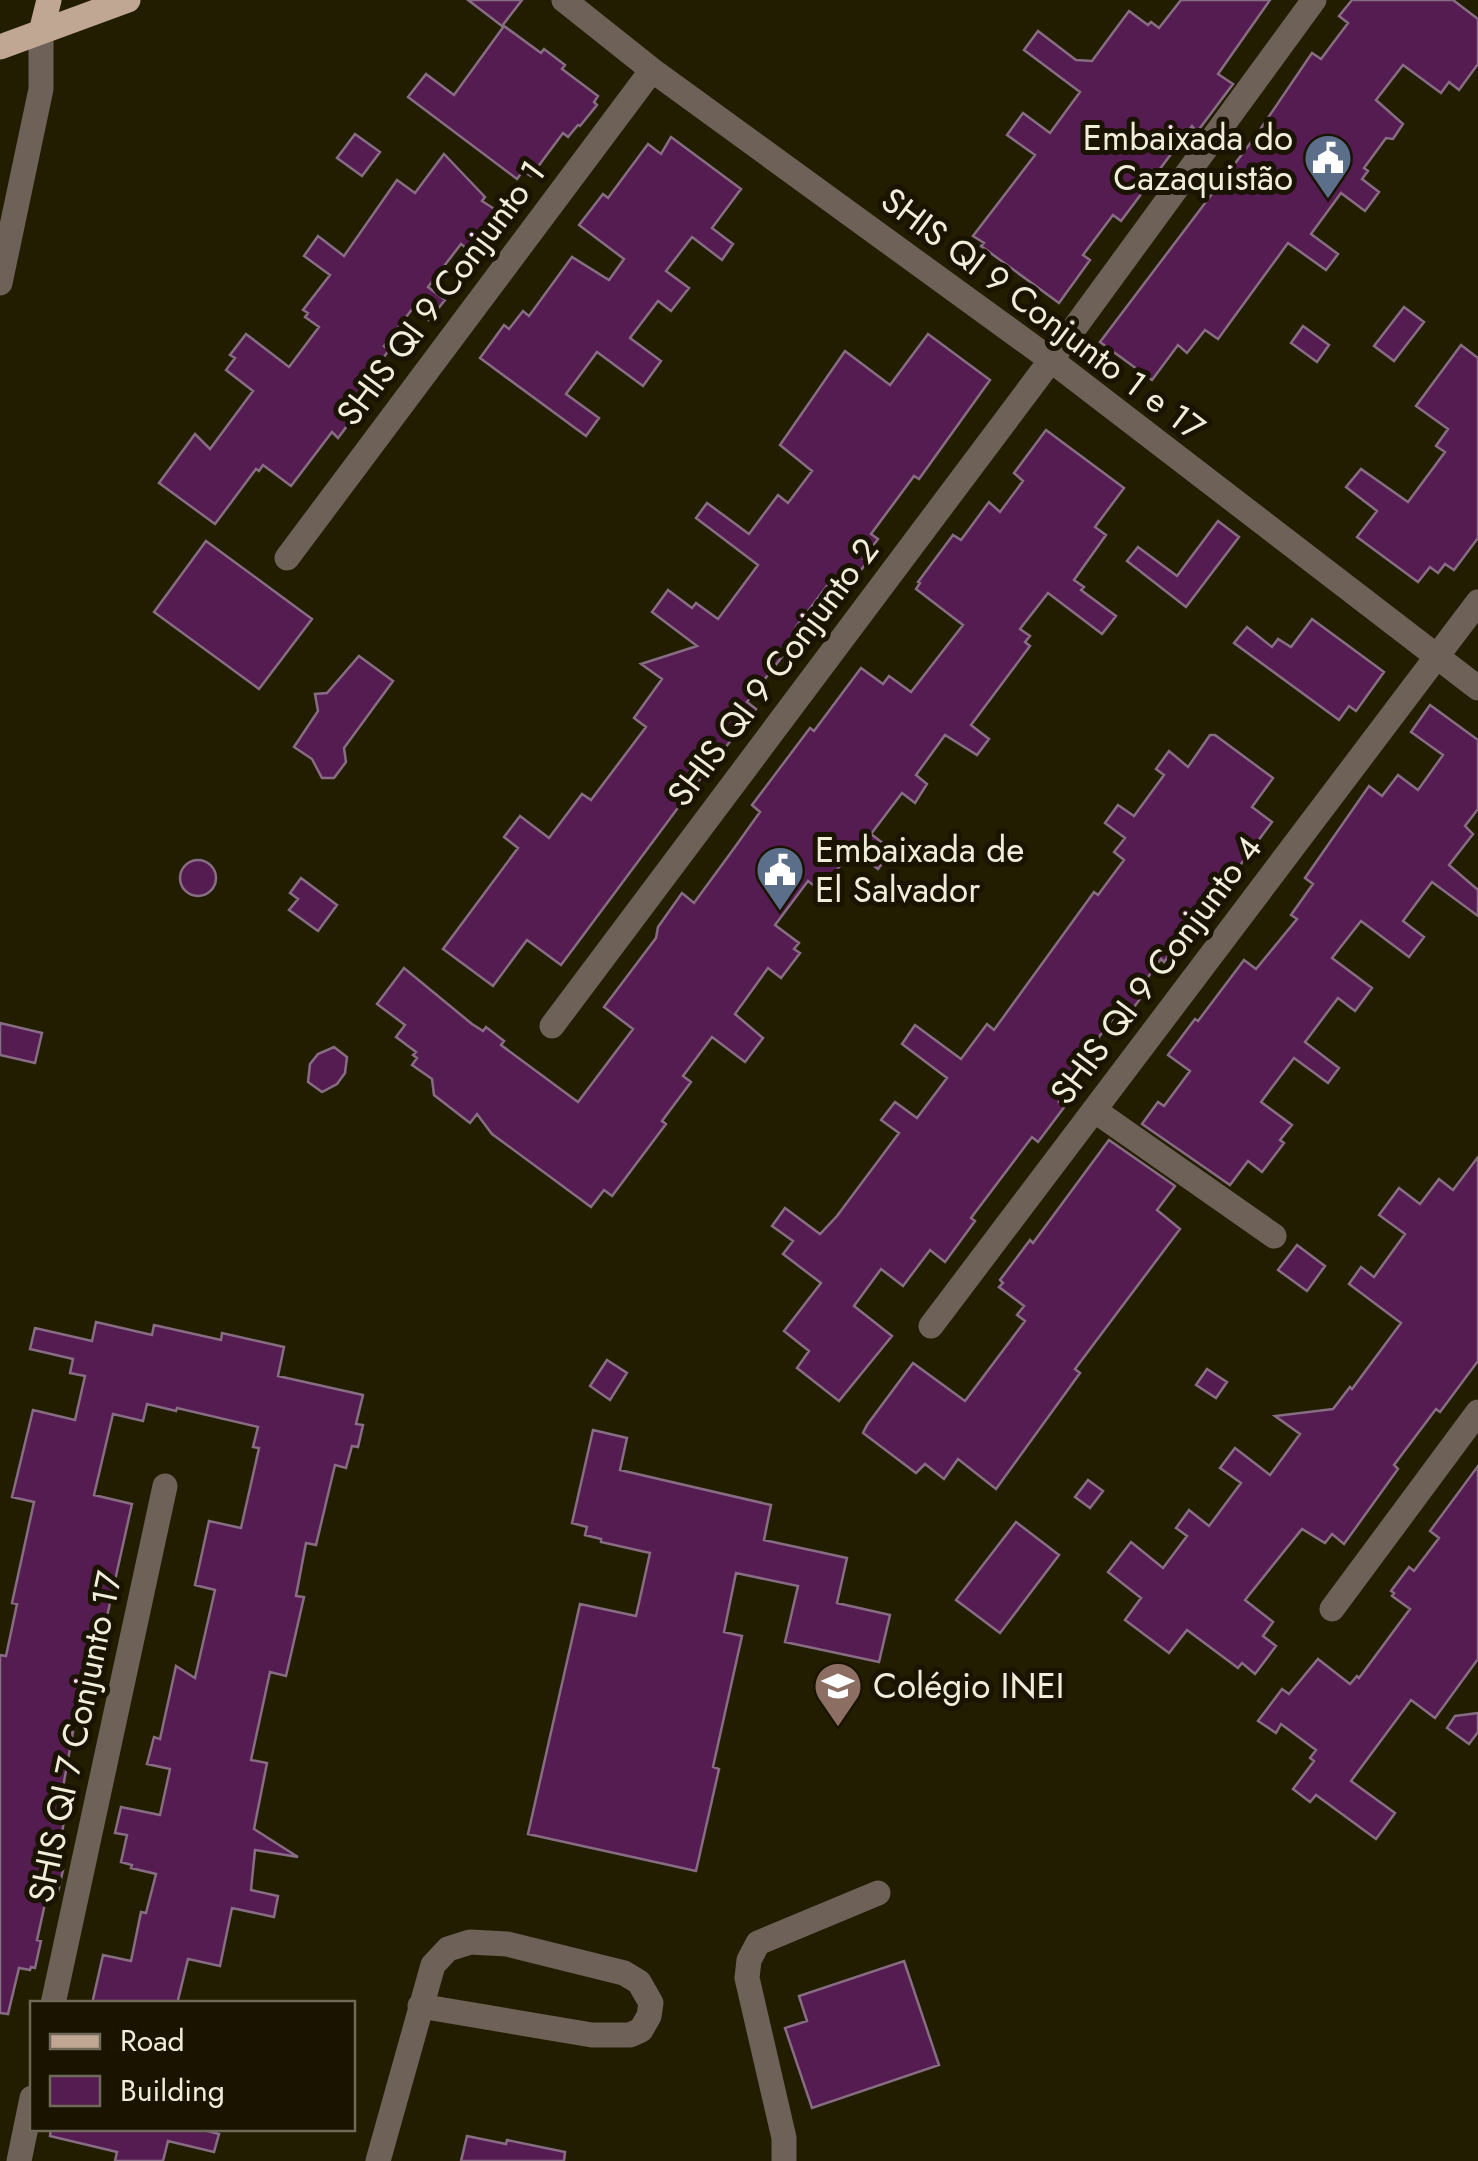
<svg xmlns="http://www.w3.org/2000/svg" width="1478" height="2161" viewBox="0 0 1478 2161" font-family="Jost,sans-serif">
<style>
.building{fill:#541c50;stroke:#876d84;stroke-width:2.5}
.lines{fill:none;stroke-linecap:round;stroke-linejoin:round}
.minor{stroke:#6d6158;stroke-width:25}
.major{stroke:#c0a794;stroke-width:25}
.labels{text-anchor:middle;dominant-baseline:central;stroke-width:10;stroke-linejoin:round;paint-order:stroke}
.poi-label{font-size:35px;fill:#f0eddb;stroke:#191300;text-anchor:start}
.street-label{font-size:35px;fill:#f0eddb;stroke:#191300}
</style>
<rect width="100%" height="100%" fill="#231d00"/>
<!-- building -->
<path class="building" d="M468 0H522L502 26Z
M1181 0H1270L1218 74 1233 84 1197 132 1192 126 1121 221 1113 215 1083 255 1090 260 1059 303 981 246 984 243 973 236 1035 155 1007 135 1023 113 1050 133 1080 92 1024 50 1038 31 1076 60 1092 61 1129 11 1148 25 1151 22 1159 28Z
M1352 0H1453L1478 19V64L1459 90 1449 82 1441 93 1403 65 1376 100 1403 124 1393 139 1386 138 1364 168 1368 171 1362 179 1379 192 1365 211 1341 193 1311 234 1338 254 1326 270 1288 243 1218 339 1205 330 1187 353 1178 345 1152 380 1100 342 1255 137 1312 53 1321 59 1348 23 1339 16Z
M504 26 541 53 544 49 565 65 562 69 598 96 594 102 597 105 580 126 578 125 568 137 563 133 531 176 523 171 517 179 408 97 426 74 454 95Z
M355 134 380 152 362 176 337 158Z
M671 137 741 189 712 228 733 244 722 260 692 237 666 271 689 288 671 311 658 301 630 338 661 361 643 386 597 352 566 394 599 418 586 436 480 358 504 325 509 329 523 311 529 316 572 257 609 280 624 259 579 225 603 194 608 198 648 144 661 154Z
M444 154 485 197 482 201 499 212 482 235 492 242 480 259 461 244 428 287 445 300 429 320 413 308 384 346 389 350 354 398 361 404 353 418 338 438 332 432 291 486 263 465 259 471 256 469 215 524 159 483 195 434 210 449 253 391 226 370 235 358 230 355 246 334 289 367 319 327 305 317 308 313 303 310 330 275 304 256 318 236 344 256 397 180 415 193Z
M1404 307 1424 322 1394 361 1374 346Z
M1303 326 1329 345 1317 362 1291 343Z
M928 334 990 380 919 479 914 476 871 534 878 539 863 559 867 562 841 597 827 586 796 627 802 631 747 702 756 709 689 793 561 965 527 940 493 986 443 949 518 848 504 837 520 816 549 838 582 794 591 800 646 727 634 718 662 679 641 664 697 646 652 612 668 590 692 608 696 603 718 619 758 565 696 518 707 503 749 534 778 495 788 503 812 471 780 445 845 351 890 385Z
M1461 345 1478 358V538L1454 570 1445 564 1438 573 1430 567 1418 582 1357 537 1377 511 1346 487 1361 469 1408 502 1445 452 1436 446 1448 429 1416 406Z
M1046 430 1124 488 1095 527 1106 535 1074 580 1084 587 1081 590 1116 616 1102 634 1048 593 1020 629 1030 636 1025 642 1030 646 971 725 989 739 977 755 945 735 916 775 927 784 915 803 902 793 871 834 892 850 878 869 852 850 821 891 808 881 775 925 799 943 794 949 800 953 781 978 768 968 735 1014 763 1038 745 1062 712 1037 683 1076 691 1082 662 1121 666 1124 612 1196 604 1190 591 1207 492 1134 477 1114 470 1123 434 1095 432 1079 412 1065 417 1058 413 1055 416 1052 396 1037 405 1025 377 1004 404 968 472 1024 483 1031 486 1027 504 1041 501 1045 578 1102 633 1029 604 1007 656 938 658 927 682 893 694 903 735 847 760 812 752 805 810 728 814 731 861 668 883 684 889 676 911 692 963 625 916 589 920 583 918 582 953 535 961 540 989 502 1000 512 1023 481 1014 473Z
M1218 521 1239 537 1186 607 1127 561 1138 547 1177 576Z
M206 541 312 619 259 689 154 612Z
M1312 619 1384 672 1356 711 1349 706 1339 720 1234 643 1247 627 1272 647 1278 639 1291 647Z
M359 656 393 681 344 748 346 762 334 778H322L312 759 294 747 318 711 315 694 327 693Z
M1430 705 1478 740V809L1465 826 1473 834 1449 865 1478 890V916L1432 882 1403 921 1424 937 1409 957 1361 921 1332 958 1372 988 1355 1011 1338 998 1305 1042 1339 1068 1328 1083 1294 1058 1261 1102 1292 1125 1280 1140 1284 1143 1262 1172 1248 1161 1230 1185 1142 1124 1158 1102 1164 1106 1190 1071 1168 1055 1195 1019 1198 1021 1244 960 1256 969 1297 919 1291 915 1313 884 1305 878 1369 786 1382 796 1398 775 1418 790 1443 755 1411 732Z
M1210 735H1215L1273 778 1252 807 1272 822 1212 903 1209 900 1164 962 1161 959 1135 995 1140 999 1123 1022 1115 1016 1089 1050 1091 1052 1068 1084 1071 1086 1059 1102 1065 1106 1038 1142 1032 1137 971 1218 975 1221 945 1262 930 1250 903 1286 881 1269 854 1306 892 1336 839 1401 797 1368 809 1351 784 1331 821 1283 783 1254 793 1241 772 1226 785 1208 820 1234 837 1216 899 1133 881 1120 895 1102 917 1118 947 1078 902 1044 915 1025 961 1059 987 1024 994 1030 1094 892 1098 895 1124 860 1114 852 1125 838 1105 823 1118 805 1134 816 1164 775 1156 769 1169 751 1188 767Z
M180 878a18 18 0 1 1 36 0a18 18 0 1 1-36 0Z
M301 878 337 905 318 931 289 910 298 899 290 893Z
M0 1023 42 1033 35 1063 0 1055Z
M334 1047 347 1057 345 1073 337 1084 322 1092 308 1082 310 1064 318 1054Z
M1109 1140 1175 1186 1157 1210 1180 1229 1075 1369 1080 1373 996 1489 958 1459 944 1479 925 1464 916 1473 863 1433 867 1425 913 1363 965 1401 1025 1321 1017 1315 1024 1306 999 1287 1003 1283 1000 1280 1030 1240 1033 1243Z
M1478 1157V1361L1440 1412 1436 1409 1394 1465 1398 1469 1344 1544 1332 1534 1325 1543 1302 1529 1245 1600 1273 1622 1263 1636 1276 1646 1255 1674 1242 1663 1238 1668 1187 1630 1169 1653 1125 1620 1141 1598 1108 1572 1131 1542 1163 1568 1187 1536 1176 1528 1189 1510 1209 1526 1241 1483 1220 1468 1235 1448 1270 1475 1300 1434 1275 1416 1333 1409 1350 1387 1352 1389 1401 1323 1349 1284 1361 1267 1374 1277 1405 1234 1379 1215 1399 1188 1420 1204 1439 1179 1453 1190Z
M1297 1245 1325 1266 1307 1291 1278 1270Z
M96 1322 152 1335 154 1325 221 1340 222 1333 284 1347 278 1376 363 1395 356 1424 363 1425 358 1447 352 1446 346 1468 335 1465 316 1545 306 1543 296 1596 304 1597 286 1676 270 1672 251 1760 267 1763 254 1829 298 1857 255 1850 251 1890 278 1896 274 1917 232 1908 220 1966 188 1959 177 2004H92L103 1955 131 1961 141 1912 146 1913 156 1874 131 1868 132 1865 121 1862 127 1835 115 1833 121 1807 160 1815 170 1769 147 1764 154 1737 160 1739 176 1666 195 1678 215 1590 195 1585 209 1521 241 1528 259 1448 253 1447 258 1427 177 1408 176 1411 147 1404 143 1421 113 1414 94 1495 132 1504 90 1693 80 1690 70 1732H73L62 1793 70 1795 54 1868 63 1870 58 1892 48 1890 37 1940 41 1941 35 1968 31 1967 30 1970 19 1968 8 2014 0 2013V1655L6 1656 17 1604 12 1603 34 1502 12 1497 33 1410 75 1420 85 1376 70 1373 73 1359 30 1349 35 1328 92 1341Z
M607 1360 627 1373 610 1400 590 1386Z
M1207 1369 1227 1382 1216 1398 1196 1385Z
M593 1430 627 1438 620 1470 771 1505 764 1540 847 1558 837 1603 890 1615 879 1662 785 1642 798 1586 736 1573 724 1632 742 1636 713 1767 719 1769 696 1871 528 1834 580 1604 636 1616 650 1553 601 1542V1539L585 1535 587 1527 572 1523Z
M1478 1466V1659L1435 1718 1411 1700 1351 1781 1395 1813 1376 1839 1316 1795 1310 1802 1293 1789 1314 1761 1310 1758 1316 1750 1281 1724 1276 1733 1258 1721 1282 1689 1289 1694 1318 1659 1350 1684 1357 1676 1359 1678 1410 1609 1392 1596 1394 1593 1391 1591 1409 1567 1414 1571 1439 1538 1430 1531Z
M1088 1480 1103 1491 1090 1508 1075 1497Z
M1016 1522 1059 1555 1000 1633 956 1600Z
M1478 1713V1732L1469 1744 1447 1728 1455 1716Z
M904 1961 939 2065 812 2108 785 2028 807 2021 799 1996Z
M51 2128H196L219 2134 214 2152 168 2141 163 2161H115L117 2152 50 2136Z
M467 2136 506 2144 507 2140 565 2152 564 2161H461Z"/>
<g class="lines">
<!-- minor -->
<path class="minor" d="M564 0 652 70 1051 360 1478 688
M0 283 41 89V32
M287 558 652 70
M552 1026 1051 360 1314 0
M1094 1110 1274 1236
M931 1326 1478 602
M1332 1609 1478 1412
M53 2004 165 1486
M19 2161 32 2098
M378 2161 433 1965 448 1949 470 1942 507 1944 624 1973 639 1982 651 2003 649 2016 641 2030 630 2035H592L420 2006
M784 2161V2138L747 1978 749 1960 758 1943 878 1893"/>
<!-- major -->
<path class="major" d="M41 32 49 0
M0 47 128 0"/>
</g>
<!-- icons -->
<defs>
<g id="civic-pin" transform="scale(2.5)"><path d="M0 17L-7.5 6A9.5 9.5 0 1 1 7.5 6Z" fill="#5c6f8a" stroke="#191300"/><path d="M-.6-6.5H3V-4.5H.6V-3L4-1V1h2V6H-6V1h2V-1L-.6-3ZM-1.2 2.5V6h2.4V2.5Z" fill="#fff"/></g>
<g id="school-pin" transform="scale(2.5)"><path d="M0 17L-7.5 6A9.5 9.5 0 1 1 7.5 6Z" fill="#8d6e63" stroke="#191300"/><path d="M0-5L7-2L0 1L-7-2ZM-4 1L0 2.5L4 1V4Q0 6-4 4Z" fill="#fff"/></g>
</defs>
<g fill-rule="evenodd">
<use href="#civic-pin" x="1328" y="158"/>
<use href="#civic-pin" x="780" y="870"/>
<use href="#school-pin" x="838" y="1686"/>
</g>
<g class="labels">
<!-- poi labels -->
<g class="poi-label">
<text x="1293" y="138" text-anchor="end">Embaixada do<tspan x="1293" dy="40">Cazaquistão</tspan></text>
<text x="815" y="850">Embaixada de<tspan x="815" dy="40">El Salvador</tspan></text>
<text x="873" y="1686">Colégio INEI</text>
</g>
<!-- street labels -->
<g class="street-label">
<text transform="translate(441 293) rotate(-53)">SHIS QI 9 Conjunto 1</text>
<text transform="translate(1043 314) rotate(37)">SHIS QI 9 Conjunto 1 e 17</text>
<text transform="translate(773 672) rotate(-53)">SHIS QI 9 Conjunto 2</text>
<text transform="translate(1156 970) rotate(-53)">SHIS QI 9 Conjunto 4</text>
<text transform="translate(75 1737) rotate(-78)">SHIS QI 7 Conjunto 17</text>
</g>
</g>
<!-- legend -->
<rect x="30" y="2001" width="325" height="130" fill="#191300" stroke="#6f6a58" stroke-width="2.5"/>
<rect x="50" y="2034" width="50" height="15" fill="#c0a794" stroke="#6f6a58" stroke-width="2.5"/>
<text x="120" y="2051" font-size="30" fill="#f0eddb">Road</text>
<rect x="50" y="2076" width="50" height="30" fill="#541c50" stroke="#6f6a58" stroke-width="2.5"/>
<text x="120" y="2101" font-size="30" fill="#f0eddb">Building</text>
</svg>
